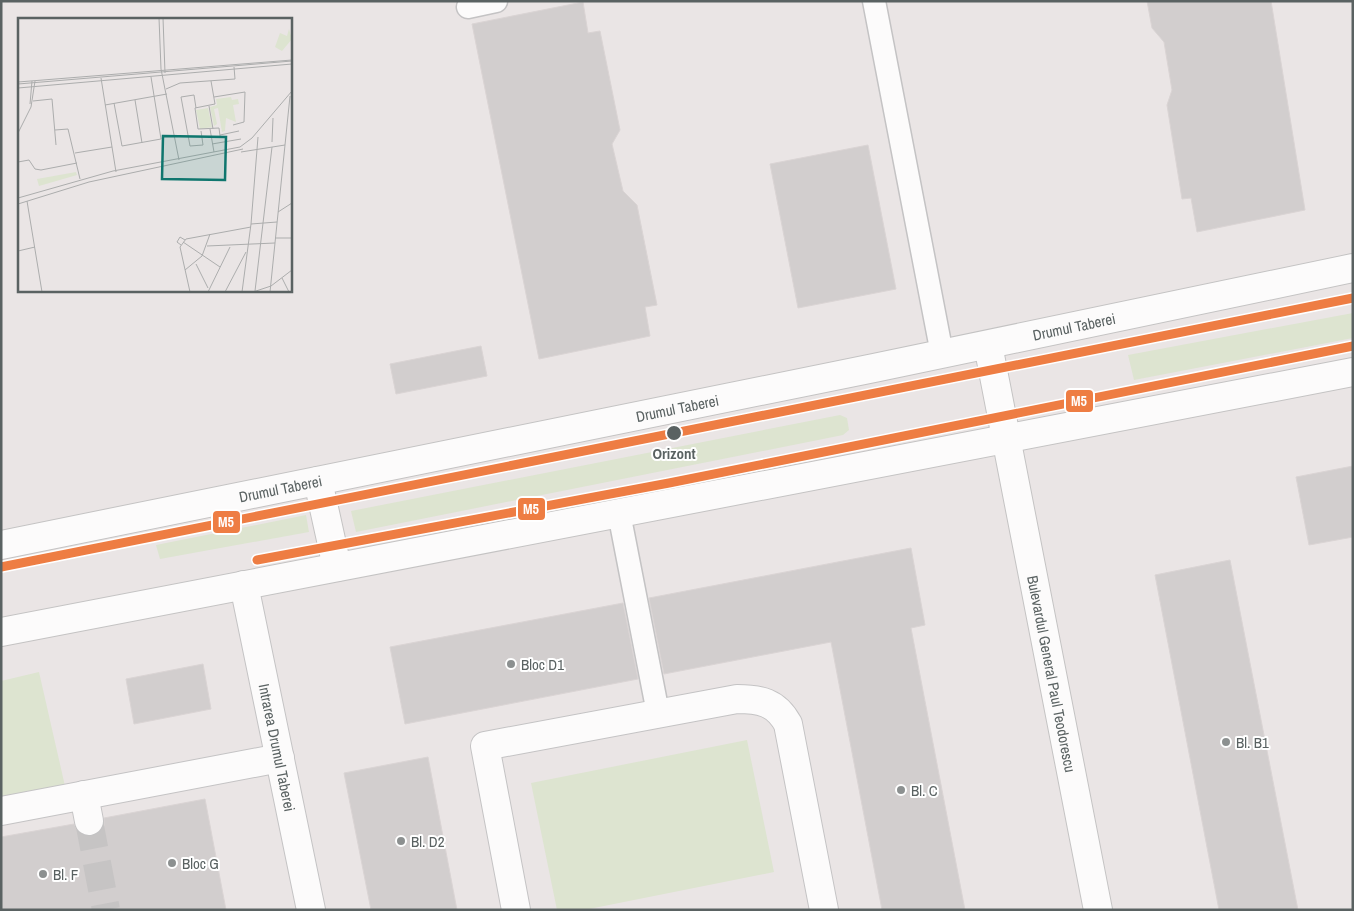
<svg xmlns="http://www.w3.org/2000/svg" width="1354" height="911" viewBox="0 0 1354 911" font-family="'Archivo Narrow',sans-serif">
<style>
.green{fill:#dde4d0}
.building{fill:#d2cece;stroke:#dad4d4}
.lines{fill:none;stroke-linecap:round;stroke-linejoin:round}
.minor-tunnel{stroke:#c6c4c4;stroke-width:28;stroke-dasharray:28 14;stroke-linecap:butt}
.service-casing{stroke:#c4c3c4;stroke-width:25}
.minor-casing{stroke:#c4c3c4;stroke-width:30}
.secondary-casing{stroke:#c4c3c3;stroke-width:30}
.service{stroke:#fcfbfb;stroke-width:22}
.minor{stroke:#fcfbfb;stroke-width:28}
.secondary{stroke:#fcfbfb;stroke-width:28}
.metro-1-casing{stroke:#fff;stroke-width:12}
.metro-1{stroke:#ee7d43;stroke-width:9}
.stop-dot{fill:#5a6262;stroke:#fff;stroke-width:2}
.poi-dot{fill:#8c9090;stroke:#fff;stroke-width:2}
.labels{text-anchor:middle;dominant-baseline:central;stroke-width:4;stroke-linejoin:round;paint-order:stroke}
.street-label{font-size:15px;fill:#5a6262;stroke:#fff}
.stop-label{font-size:15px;font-weight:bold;fill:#5a6262;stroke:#fff}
.poi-label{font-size:15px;fill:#5a6262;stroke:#fff;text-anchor:start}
.inset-road{fill:none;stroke:#acadad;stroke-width:1}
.view{fill:#0f766e;fill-opacity:0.15;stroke:#0f766e;stroke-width:2.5}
.inset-edge{fill:none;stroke:#5a6262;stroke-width:2.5}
.line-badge{stroke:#fff;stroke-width:2}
.badge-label{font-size:14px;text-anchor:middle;font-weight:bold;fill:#fff}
</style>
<rect width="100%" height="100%" fill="#eae5e5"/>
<!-- green -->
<path class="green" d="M1353 313V338L1134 380 1128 355Z
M840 415 847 418 849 430 843 435 356 532 351 511Z
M306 515 309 532 160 559 156 545Z
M39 672 65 786 1 799V681Z
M747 740 774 872 584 910H557L531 783Z"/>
<!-- building -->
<path class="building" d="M1147 1H1271L1305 210 1197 232 1191 198 1182 199 1167 105 1172 90 1164 42 1152 28Z
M583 2 588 33 600 31 620 130 612 144 623 191 637 205 657 305 645 307 650 336 539 359 472 24Z
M868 145 896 289 798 308 770 164Z
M481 346 487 376 396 394 390 364Z
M1353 466V537L1309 545 1296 477Z
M911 548 925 625 911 628 965 910H882L831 642 664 674 649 598Z
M1230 560 1298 910H1219L1155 575Z
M623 603 638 679 405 724 390 647Z
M203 664 211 709 134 724 126 679Z
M428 757 457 910H371L344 773Z
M205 799 226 910H1V837L74 824 78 832 83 836H91L100 832 104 826V818Z"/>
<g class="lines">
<!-- minor-tunnel -->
<path class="minor-tunnel" d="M89 821 106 910"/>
<!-- service casing -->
<g class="service-casing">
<path id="service" d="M874 1 942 354
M468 7 496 1
M619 513 658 713"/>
</g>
<!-- minor casing -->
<g class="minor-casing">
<g id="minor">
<path id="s1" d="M244 585 311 910"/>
<path d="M84 795 89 821"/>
<path d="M1 811 280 758"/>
<path d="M516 910 485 746 737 699C760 699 776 702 788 724L824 910"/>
</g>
</g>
<!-- secondary casing -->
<g class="secondary-casing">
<g id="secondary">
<path id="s2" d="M988 345 1098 910"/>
<path d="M318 481 337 567"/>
<path id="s3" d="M1 545 874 368 1353 268"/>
<path d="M1 632 1353 372"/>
</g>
</g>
<!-- service -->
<use href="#service" class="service"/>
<!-- minor -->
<use href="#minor" class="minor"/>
<!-- secondary -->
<use href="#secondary" class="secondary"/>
<!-- metro-1 casing -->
<g class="metro-1-casing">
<path id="metro-1" d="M257 560 669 483 1353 346
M1 567 1353 298"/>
</g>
<!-- metro-1 -->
<use href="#metro-1" class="metro-1"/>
</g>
<!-- markers -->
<circle class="stop-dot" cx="674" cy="433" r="8"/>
<g class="poi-dot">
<circle cx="511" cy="664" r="5"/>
<circle cx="1226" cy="742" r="5"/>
<circle cx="901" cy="790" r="5"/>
<circle cx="401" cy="841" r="5"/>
<circle cx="172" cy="863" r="5"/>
<circle cx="43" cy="874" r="5"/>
</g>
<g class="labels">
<!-- street labels -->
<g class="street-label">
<text stroke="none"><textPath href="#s3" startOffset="1095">Drumul Taberei</textPath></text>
<text stroke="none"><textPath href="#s3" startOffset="690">Drumul Taberei</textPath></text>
<text stroke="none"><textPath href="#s3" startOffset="285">Drumul Taberei</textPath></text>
<text stroke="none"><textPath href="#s2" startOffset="335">Bulevardul General Paul Teodorescu</textPath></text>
<text stroke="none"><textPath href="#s1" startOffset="166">Intrarea Drumul Taberei</textPath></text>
</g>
<!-- stop labels -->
<g class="stop-label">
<text x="674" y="453">Orizont</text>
</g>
<!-- poi labels -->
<g class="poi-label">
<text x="521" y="664">Bloc D1</text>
<text x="1236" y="742">Bl. B1</text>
<text x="911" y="790">Bl. C</text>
<text x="411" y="841">Bl. D2</text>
<text x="182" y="863">Bloc G</text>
<text x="53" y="874">Bl. F</text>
</g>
</g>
<!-- overview -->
<g transform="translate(18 18)">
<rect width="274" height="274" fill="#eae5e5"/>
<path d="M271 11 274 21 264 33 257 29 262 15 269 18ZM213 79 214 82 220 81 221 86 215 87 218 104 208 100 207 113 204 114 200 90 196 91 199 106 196 108 192 89 199 87 198 81ZM190 90 194 109 182 111 178 92ZM58 154 59 157 21 168 19 161Z" fill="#dde4d0"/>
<path class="inset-road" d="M141 0 143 51 161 142M145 0 147 55M83 60 98 154M193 63 197 86 177 90 180 111 201 110 202 118M0 64 274 42M0 66 274 43M0 70 274 46M148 71 162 65 217 61 216 49M196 79 227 74 226 104 215 107M117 82 124 125M15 83 34 81 38 127M96 85 104 128 143 121 133 59M12 86 14 63M87 87 149 76M191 88 195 111M178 90 176 77 163 79 172 128 185 127 183 113M192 111 196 134M37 112 50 111 62 161M0 115 13 89 17 63M202 117 221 113M254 124 255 100M194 126 223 121M223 134 267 127M57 135 94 129M0 144 11 142 17 151 23 152 59 145M0 180 95 153 222 129 234 120 274 73M9 183 24 274M0 186 71 164 225 131M260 194 274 185M233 206 259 204M257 220H274M165 224 202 249M163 227 159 224 162 219 167 222M189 228 257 225M0 233 17 229M178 246 190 270M167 252 184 238 192 216M264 260 271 274M253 268 274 252M237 273 254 129M172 274 162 229 168 221 233 209M190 274 212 229M207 274 228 234M224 274 233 206 240 119M235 274 253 268M252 274 272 78"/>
<path class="view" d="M145 118 208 119 207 162 144 161Z"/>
<rect width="274" height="274" class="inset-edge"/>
</g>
<g class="line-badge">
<rect x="1065" y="389" width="29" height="24" rx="5" fill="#ee7d43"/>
<rect x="517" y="497" width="29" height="24" rx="5" fill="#ee7d43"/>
<rect x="212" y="510" width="29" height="24" rx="5" fill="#ee7d43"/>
</g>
<g class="badge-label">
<text x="1079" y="406">M5</text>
<text x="531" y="514">M5</text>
<text x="226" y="527">M5</text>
</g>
<!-- border -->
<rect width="1354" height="911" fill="none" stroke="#5a6262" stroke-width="5"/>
</svg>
